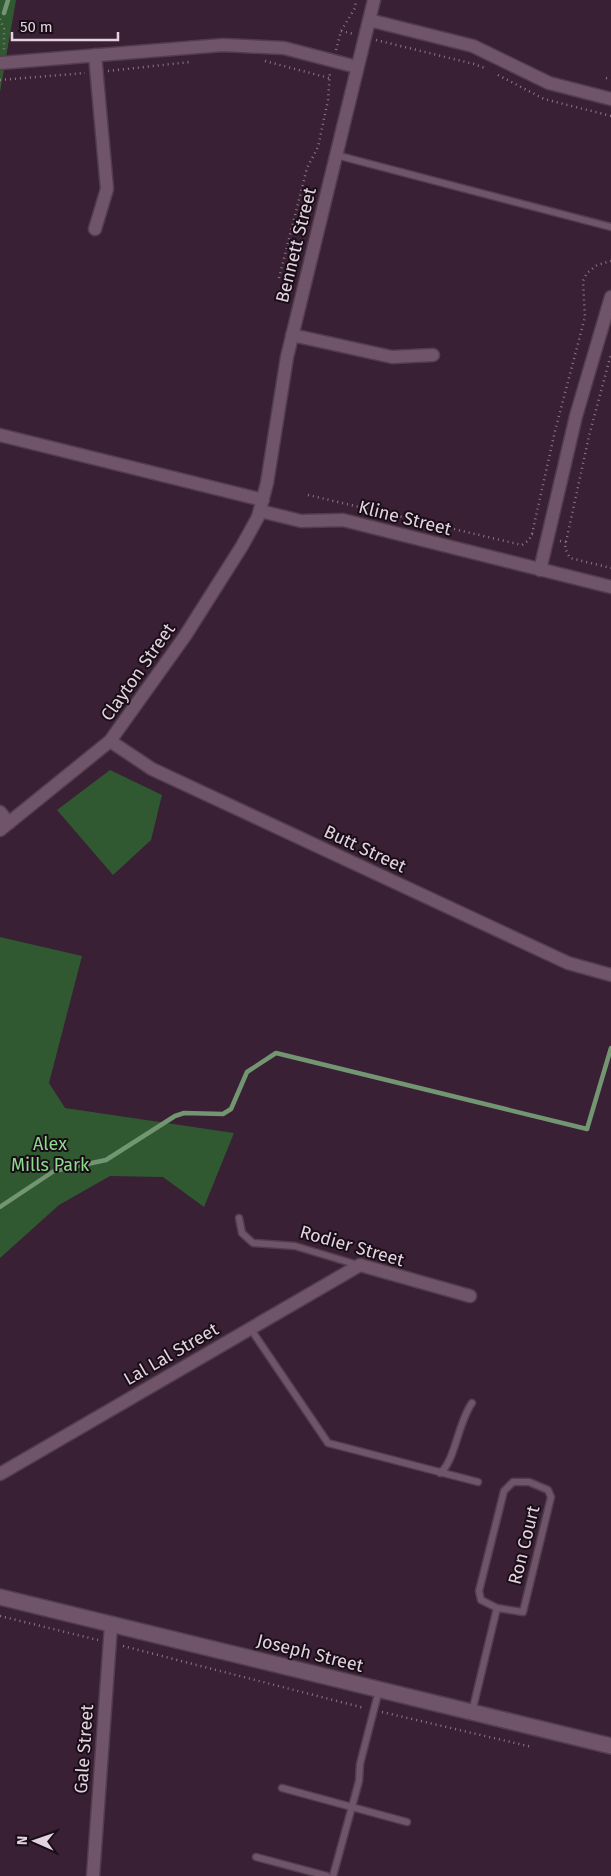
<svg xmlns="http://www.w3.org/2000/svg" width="611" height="1876" viewBox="0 0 611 1876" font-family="'Fira Sans',sans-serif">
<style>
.green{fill:#305931}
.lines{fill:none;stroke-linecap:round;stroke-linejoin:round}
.stream{stroke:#729672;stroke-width:4.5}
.service-casing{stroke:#523d4e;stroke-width:9}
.minor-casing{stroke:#523d4e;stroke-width:15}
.tertiary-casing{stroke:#523d4e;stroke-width:18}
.path{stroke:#8d7889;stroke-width:2.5;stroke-dasharray:1 4;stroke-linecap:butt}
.service{stroke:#705469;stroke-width:6}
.minor{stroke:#705469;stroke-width:12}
.tertiary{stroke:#705469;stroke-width:15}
.labels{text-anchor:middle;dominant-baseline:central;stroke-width:4;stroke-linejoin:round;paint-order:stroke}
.street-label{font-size:18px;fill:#e3d2df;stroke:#190e17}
.park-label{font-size:18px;fill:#8cdc8b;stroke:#190e17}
</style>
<rect width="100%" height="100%" fill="#392034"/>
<!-- green -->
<path class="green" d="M0 0H16L0 92Z
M110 770 162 795 151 840 113 875 57 810Z
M0 937 82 956 49 1083 65 1108 234 1133 204 1207 163 1177 110 1176 59 1205 0 1258Z"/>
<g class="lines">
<!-- stream -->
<path class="stream" d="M4 13 8 0
M0 1207 54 1171 106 1160 175 1116 184 1113 223 1114 231 1109 247 1072 276 1053 587 1129 611 1048"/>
<!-- service casing -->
<g class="service-casing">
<path id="service" d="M336 155 611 227
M239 1218 242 1233 253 1243 295 1246 358 1265
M250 1328 328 1443 478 1482
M440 1473C455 1462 458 1422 472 1403
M472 1712 497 1608 523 1612 551 1497 548 1490 529 1482H513L504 1491 479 1591 481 1600 497 1608
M282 1788 407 1822
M256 1857 327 1876
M333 1876 359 1781 360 1764 379 1690"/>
</g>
<!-- minor casing -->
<g class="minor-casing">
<path id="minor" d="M369 20 473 46 549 83 611 99
M0 63 223 45 284 48 357 67
M95 229 107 189 95 55
M292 335 392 357 433 355
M0 435 263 500
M260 511 301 521 343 520 611 587
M540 570 576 416 611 297
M110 741 152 769 568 963 611 975
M0 812 9 823
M0 830 110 741 185 636 242 546 258 517 267 483 287 357 374 0
M0 1474 360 1265 470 1296
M93 1876 111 1625"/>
</g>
<!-- tertiary casing -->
<g class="tertiary-casing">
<path id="tertiary" d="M0 1597 611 1746"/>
</g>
<!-- path -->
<path class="path" d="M0 19 4 29V51
M341 31 354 34
M376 40 474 64 487 69
M336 50 341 31 355 8 356 0
M265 61 329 78
M108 71 190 62
M498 75 544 99 611 116
M606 78 611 79
M0 80 85 73
M279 278 307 168 318 147 328 100 330 72
M308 495 522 545 529 540 532 534 535 535
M532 534 555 431 585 317 583 281 587 273 597 265 611 261
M560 541 566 542 565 548 570 558 611 568
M566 542 589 436 611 354
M0 1616 98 1640
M123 1646 364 1708
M382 1712 532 1747"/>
<!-- service -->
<use href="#service" class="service"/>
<!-- minor -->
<use href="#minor" class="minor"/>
<!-- tertiary -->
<use href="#tertiary" class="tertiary"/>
</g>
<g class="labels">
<!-- street labels -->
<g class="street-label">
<text transform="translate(296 245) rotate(-76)">Bennett Street</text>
<text transform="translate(405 518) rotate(14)">Kline Street</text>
<text transform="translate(138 672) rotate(-55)">Clayton Street</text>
<text transform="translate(365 849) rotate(25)">Butt Street</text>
<text transform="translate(352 1246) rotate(16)">Rodier Street</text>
<text transform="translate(171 1354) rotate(-30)">Lal Lal Street</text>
<text transform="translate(524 1545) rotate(-76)">Ron Court</text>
<text transform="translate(310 1653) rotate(14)">Joseph Street</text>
<text transform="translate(84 1749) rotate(-86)">Gale Street</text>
</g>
<!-- park labels -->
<g class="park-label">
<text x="50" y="1144">Alex<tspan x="50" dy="21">Mills Park</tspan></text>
</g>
</g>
<!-- north arrow -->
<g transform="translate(35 1841) rotate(272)" stroke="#190e17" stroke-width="4" paint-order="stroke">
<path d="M0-4L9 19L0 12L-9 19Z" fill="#e3d2df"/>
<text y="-8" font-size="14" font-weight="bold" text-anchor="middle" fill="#e3d2df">N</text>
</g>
<!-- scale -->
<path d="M12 32v8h106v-8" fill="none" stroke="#e3d2df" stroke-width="2.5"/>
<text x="20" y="32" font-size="15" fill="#e3d2df" stroke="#190e17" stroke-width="4" paint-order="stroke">50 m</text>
</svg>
